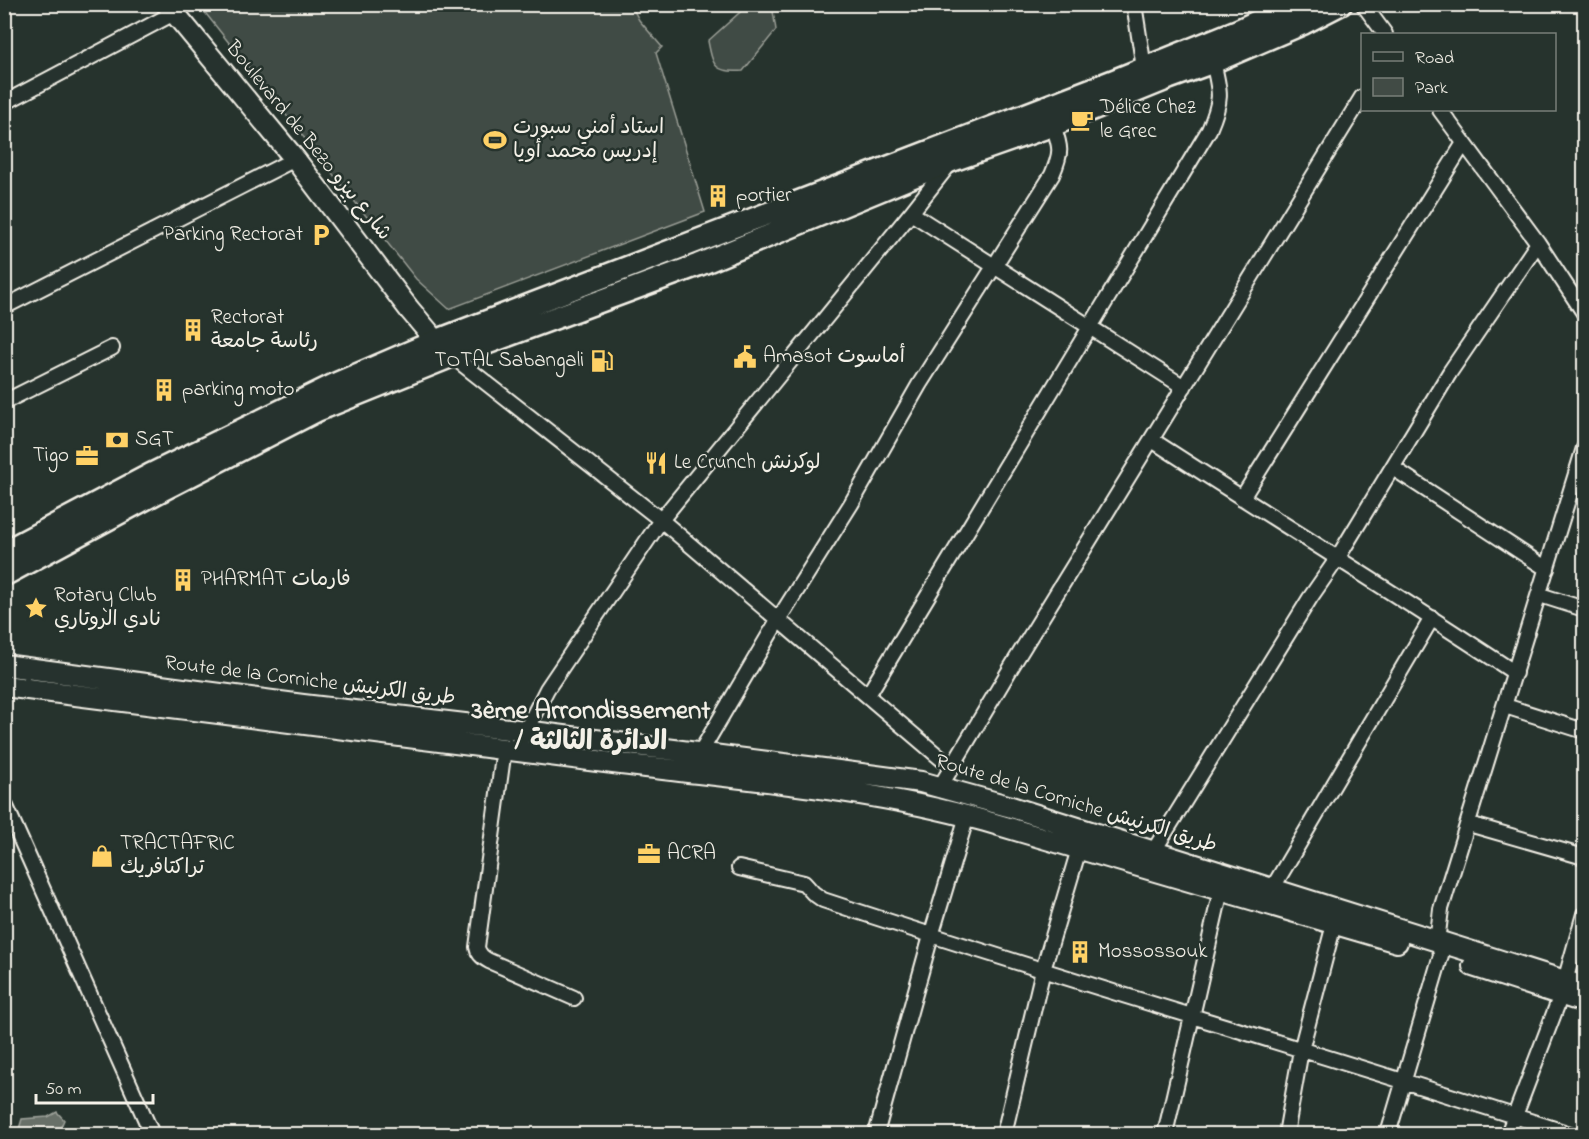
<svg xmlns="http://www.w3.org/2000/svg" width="1589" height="1139" viewBox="0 0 1589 1139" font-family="'Indie Flower','Playpen Sans Arabic',sans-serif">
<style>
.green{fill:#414b45;stroke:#9a9e96;stroke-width:1.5}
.water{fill:#676f68;stroke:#9fa39b;stroke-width:1.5}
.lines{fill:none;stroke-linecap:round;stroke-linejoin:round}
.street-casing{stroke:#f4f1e8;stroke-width:18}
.secondary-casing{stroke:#f4f1e8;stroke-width:24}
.primary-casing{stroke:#f4f1e8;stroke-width:26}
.street{stroke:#26332d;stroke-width:14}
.secondary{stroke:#26332d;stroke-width:20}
.primary{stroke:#26332d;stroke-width:21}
.labels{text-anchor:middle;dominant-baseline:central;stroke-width:5;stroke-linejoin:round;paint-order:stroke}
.poi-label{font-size:21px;fill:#f4f1e8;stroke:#26332d;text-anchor:start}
.street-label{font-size:21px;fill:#f4f1e8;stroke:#26332d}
.district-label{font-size:27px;font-weight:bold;fill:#f4f1e8;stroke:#26332d}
</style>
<rect width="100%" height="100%" fill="#26332d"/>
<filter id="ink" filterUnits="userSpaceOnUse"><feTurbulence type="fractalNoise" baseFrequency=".0167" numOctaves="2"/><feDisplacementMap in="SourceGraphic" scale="12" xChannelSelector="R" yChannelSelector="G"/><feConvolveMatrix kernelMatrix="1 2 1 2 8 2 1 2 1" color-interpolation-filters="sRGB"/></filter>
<g filter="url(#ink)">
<!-- green -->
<path class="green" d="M199 5H631L639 20 662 47 656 53 705 212 449 309 416 279Z
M748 5H772L776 30 743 71C715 73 713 67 708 41Z"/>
<!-- water -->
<path class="water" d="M57 1112 64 1120 59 1131 44 1134H22L19 1129 22 1119 48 1117Z"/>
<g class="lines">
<!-- street casing -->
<g class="street-casing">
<path id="street" d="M1134 4 1144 68 1147 75
M1363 4 1385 34
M4 103 174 13
M1440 110 1538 243 1584 313
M951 162 911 213 1184 387
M4 307 295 159
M452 356 661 520 951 767
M4 402 112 348
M1152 440C1272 518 1395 593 1515 673
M1393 468 1547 569
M1242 498 1464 143
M1540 595 1584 609
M868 695 1209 130C1222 100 1221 94 1213 62
M1505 706 1584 731
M522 738 547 689 661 520 911 213
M504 749 477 947C478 954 483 958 489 961L574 998
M700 753 778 620 851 504 919 385 1052 175C1062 152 1061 148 1053 125
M940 787 1012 666 1362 97
M4 802 152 1134
M1469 824 1584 857
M1153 852 1310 598 1337 559 1450 372 1538 243
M739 868 804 883 813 893 823 900C1070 982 1322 1053 1570 1134
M1272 889 1432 618
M1565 981 1584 914
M876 1134 931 936 967 816
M1004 1134 1043 970 1079 849
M1165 1134 1221 890
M1286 1134 1301 1050 1334 924
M1388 1134 1441 955 1438 934 1441 909 1584 448
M1508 1134 1561 995"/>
</g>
<!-- secondary casing -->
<g class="secondary-casing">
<path id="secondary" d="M167 4 295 159 409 309 436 341 448 352
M4 665 303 705 525 731 816 768 921 782 1008 806 1584 987
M4 686C210 714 416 738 621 764 741 779 868 788 985 821L1397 942
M1473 966 1584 1002"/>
</g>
<!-- primary casing -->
<g class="primary-casing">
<path id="primary" d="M4 552 150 475 338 383 436 341 1113 81 1239 30 1295 4
M4 575 158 492 318 410 452 356 698 265 953 160 1053 125 1169 78 1213 62 1304 23 1341 4"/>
</g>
<!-- street -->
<use href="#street" class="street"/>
<!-- secondary -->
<use href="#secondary" class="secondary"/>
<!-- primary -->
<use href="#primary" class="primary"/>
</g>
</g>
<!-- icons -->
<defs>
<g id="cafe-bare" transform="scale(1.8)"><path d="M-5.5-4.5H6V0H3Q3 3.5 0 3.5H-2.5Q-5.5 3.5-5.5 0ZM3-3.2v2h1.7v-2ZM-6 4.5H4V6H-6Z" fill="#ffd166" stroke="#26332d" stroke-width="2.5" paint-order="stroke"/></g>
<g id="stadium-bare" transform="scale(1.8)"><path d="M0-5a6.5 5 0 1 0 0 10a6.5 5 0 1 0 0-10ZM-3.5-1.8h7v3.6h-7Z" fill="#ffd166" stroke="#26332d" stroke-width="2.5" paint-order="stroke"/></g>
<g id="building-bare" transform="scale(1.8)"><path d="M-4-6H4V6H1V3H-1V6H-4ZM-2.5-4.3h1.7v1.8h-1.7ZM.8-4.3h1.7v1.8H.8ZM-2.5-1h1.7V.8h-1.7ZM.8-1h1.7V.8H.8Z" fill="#ffd166" stroke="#26332d" stroke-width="2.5" paint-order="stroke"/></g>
<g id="parking-bare" transform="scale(1.8)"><path d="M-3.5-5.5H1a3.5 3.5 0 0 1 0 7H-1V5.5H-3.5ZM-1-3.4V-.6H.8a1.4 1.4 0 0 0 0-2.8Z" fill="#ffd166" stroke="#26332d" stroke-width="2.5" paint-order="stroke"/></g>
<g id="civic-bare" transform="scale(1.8)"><path d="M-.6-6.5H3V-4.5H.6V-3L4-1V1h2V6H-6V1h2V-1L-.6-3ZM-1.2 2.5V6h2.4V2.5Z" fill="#ffd166" stroke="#26332d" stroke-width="2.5" paint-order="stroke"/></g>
<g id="fuel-bare" transform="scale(1.8)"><path d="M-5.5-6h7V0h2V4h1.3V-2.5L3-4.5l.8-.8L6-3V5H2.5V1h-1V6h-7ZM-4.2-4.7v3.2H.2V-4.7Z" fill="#ffd166" stroke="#26332d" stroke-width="2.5" paint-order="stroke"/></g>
<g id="bank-bare" transform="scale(1.8)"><path d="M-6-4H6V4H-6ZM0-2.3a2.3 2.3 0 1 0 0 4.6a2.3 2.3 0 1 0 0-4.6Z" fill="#ffd166" stroke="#26332d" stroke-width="2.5" paint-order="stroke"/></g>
<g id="office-bare" transform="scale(1.8)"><path d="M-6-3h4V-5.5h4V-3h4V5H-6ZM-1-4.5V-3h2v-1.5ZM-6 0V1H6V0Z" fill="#ffd166" stroke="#26332d" stroke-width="2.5" paint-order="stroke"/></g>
<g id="restaurant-bare" transform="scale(1.8)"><path d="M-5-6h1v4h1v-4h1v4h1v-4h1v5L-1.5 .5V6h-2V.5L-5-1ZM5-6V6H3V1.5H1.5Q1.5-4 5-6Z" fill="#ffd166" stroke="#26332d" stroke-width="2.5" paint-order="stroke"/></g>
<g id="sight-bare" transform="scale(1.8)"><path d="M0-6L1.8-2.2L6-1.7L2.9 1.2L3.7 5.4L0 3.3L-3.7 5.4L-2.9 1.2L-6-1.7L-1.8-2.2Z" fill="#ffd166" stroke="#26332d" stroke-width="2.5" paint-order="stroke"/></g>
<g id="shop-bare" transform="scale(1.8)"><path d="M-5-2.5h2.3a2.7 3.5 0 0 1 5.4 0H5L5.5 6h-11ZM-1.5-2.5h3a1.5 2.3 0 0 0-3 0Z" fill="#ffd166" stroke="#26332d" stroke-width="2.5" paint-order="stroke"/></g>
</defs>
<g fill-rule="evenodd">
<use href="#cafe-bare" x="1082" y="120"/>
<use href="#stadium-bare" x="495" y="140"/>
<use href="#building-bare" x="718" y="196"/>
<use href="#parking-bare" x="321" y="235"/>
<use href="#building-bare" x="193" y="330"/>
<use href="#civic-bare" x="745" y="357"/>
<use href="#fuel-bare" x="602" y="361"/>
<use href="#building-bare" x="164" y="390"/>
<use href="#bank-bare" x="117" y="440"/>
<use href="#office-bare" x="87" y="456"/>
<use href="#restaurant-bare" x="656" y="463"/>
<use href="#building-bare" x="183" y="580"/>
<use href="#sight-bare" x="36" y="608"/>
<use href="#office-bare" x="649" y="854"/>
<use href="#shop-bare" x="102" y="856"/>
<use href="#building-bare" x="1080" y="952"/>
</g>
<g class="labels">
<!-- poi labels -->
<g class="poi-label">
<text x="1100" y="108">Délice Chez<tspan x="1100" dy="24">le Grec</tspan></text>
<text x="513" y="128">استاد أمني سبورت<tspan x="513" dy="24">إدريس محمد أويا</tspan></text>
<text x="736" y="196">portier</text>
<text x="303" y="235" text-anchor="end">Parking Rectorat</text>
<text x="211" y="318">Rectorat<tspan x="211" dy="24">رئاسة جامعة</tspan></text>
<text x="763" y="357">Amasot أماسوت</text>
<text x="584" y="361" text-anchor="end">TOTAL Sabangali</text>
<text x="182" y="390">parking moto</text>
<text x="135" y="440">SGT</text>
<text x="69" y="456" text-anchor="end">Tigo</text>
<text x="674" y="463">Le Crunch لوكرنش</text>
<text x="201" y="580">PHARMAT فارمات</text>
<text x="54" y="596">Rotary Club<tspan x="54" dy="24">نادي الروتاري</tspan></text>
<text x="120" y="844">TRACTAFRIC<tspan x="120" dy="24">تراكتافريك</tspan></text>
<text x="667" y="854">ACRA</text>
<text x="1098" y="952">Mossossouk</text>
</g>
<!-- street labels -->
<g class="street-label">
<text transform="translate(308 141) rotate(51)">Boulevard de Bezo شارع بيزو</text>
<text transform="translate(310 681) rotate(7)">Route de la Corniche طريق الكرنيش</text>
<text transform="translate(1076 804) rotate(17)">Route de la Corniche طريق الكرنيش</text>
</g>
<!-- district labels -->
<g class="district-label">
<text x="591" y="711">3ème Arrondissement<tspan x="591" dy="31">/ الدائرة الثالثة</tspan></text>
</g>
</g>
<!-- margin -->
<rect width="1589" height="1139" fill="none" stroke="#26332d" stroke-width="24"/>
<rect x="12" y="12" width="1565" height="1115" fill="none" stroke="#f4f1e8" stroke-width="2" filter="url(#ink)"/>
<!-- legend -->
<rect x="1361" y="33" width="195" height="78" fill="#26332d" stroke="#787f78" stroke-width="1.5"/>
<rect x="1373" y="52" width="30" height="9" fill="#26332d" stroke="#787f78" stroke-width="1.5"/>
<text x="1415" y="63" font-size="18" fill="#f4f1e8">Road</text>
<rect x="1373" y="78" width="30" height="18" fill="#414b45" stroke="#787f78" stroke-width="1.5"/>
<text x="1415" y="93" font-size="18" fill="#f4f1e8">Park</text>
<!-- scale -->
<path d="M36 1094v9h117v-9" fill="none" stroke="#f4f1e8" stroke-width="3"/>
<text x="45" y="1094" font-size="18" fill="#f4f1e8" stroke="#26332d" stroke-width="4.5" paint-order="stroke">50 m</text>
</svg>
